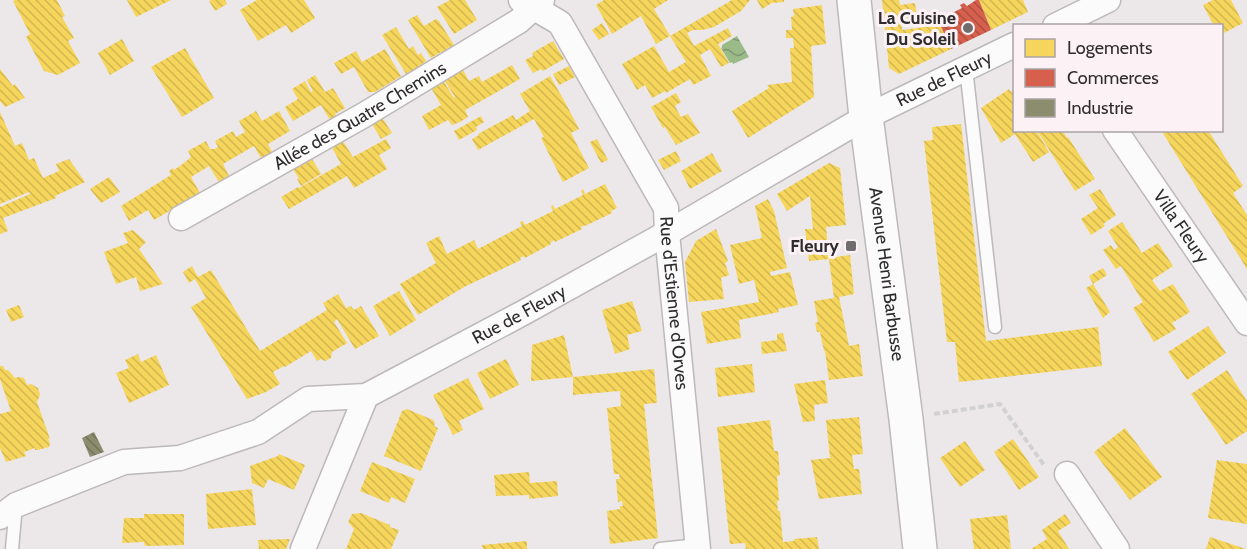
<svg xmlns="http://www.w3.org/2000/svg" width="1247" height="549" viewBox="0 0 1247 549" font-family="Cabin,sans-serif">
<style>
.water{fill:url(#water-waves)}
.homes{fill:url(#homes-back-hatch)}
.shops{fill:url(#shops-back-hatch)}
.industry{fill:url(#industry-back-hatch)}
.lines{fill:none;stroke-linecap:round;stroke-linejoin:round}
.service-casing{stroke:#bdb9ba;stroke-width:15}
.minor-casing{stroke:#bdb9ba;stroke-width:27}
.primary-casing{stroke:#bdb9ba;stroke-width:36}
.path{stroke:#d2d1d1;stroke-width:4;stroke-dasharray:6 3;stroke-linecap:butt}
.service{stroke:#fcfbfc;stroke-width:12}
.minor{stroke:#fcfbfc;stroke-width:24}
.primary{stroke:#fcfbfc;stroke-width:33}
.poi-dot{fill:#716d6f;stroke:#fcf2f6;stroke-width:2}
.labels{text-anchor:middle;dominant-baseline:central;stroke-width:6;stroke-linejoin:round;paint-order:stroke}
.poi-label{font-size:18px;font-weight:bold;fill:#2f2c2d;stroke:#fcf2f6;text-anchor:end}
.street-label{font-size:18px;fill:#2f2c2d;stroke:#fcf2f6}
</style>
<defs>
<pattern id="water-waves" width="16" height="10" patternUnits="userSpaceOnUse" patternTransform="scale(1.5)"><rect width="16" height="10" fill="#9aba88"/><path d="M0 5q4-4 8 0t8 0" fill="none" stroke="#7e9770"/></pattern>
<pattern id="homes-back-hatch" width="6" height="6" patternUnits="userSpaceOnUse" patternTransform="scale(1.5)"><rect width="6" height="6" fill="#f6d55c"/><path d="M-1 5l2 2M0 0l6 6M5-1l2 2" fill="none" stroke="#d3b750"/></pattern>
<pattern id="shops-back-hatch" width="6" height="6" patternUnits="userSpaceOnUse" patternTransform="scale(1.5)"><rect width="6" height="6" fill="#d6604d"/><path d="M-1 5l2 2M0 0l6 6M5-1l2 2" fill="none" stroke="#ae4f40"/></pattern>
<pattern id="industry-back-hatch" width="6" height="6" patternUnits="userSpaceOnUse" patternTransform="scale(1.5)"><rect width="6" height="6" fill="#8c8c6e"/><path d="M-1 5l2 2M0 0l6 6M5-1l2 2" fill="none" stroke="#73735b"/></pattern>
</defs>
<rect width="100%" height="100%" fill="#ece7e9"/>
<!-- water -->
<path class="water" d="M737 36 749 57 733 64 732 62 730 63 721 48 722 47V45Z"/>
<!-- homes -->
<path class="homes" d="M15 0H57L65 16 62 17 74 38 68 41 80 63 58 75 44 71 26 37 30 34 13 1Z
M127 0H171L136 17Z
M211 0H225L227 4 215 11 209 1Z
M257 0H304L315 18 291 33 286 25 258 41 240 10Z
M450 0H465L477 20 454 34 437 7Z
M604 0H668L654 9 670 36 656 44 641 16 612 34 596 5Z
M732 0H750L741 11 714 27 702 30H693L687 33 694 46 728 28 732 36 718 44 729 63 721 67 710 49 700 55 711 76 693 85 690 79 666 93 665 91 652 98 645 85 637 90 622 64 654 46 669 72 686 62 670 36Z
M757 0H784V2L772 3 762 9Z
M882 0H899L900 5 915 3 917 17 901 19 902 30 925 27 923 22 936 15 951 49 899 74 889 68Z
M979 0H1023L1028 12 991 30Z
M1213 0H1231L1243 23 1222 34V26H1214L1203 5Z
M822 5 826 44 811 46 814 97 748 138 732 111 769 88 767 85 792 82 790 48H794L793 38H786V30H792L791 17 794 16 793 9Z
M417 15 424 26 436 19 439 21 454 45 445 50 447 53 443 56 441 52 431 58 408 20Z
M602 23 609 34 599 40 592 30Z
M396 27 409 49 413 46 418 55 421 53 426 61 423 63 425 67 408 77 382 35Z
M122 39 134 61 110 75 98 53Z
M553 41 564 59 543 71 541 69 533 73 525 60 533 56 532 53Z
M185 48 214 98 182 117 151 67Z
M385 49 401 76 375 92H368L354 67 341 74 334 63 356 51 362 62Z
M512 65 520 79 465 110 468 117 460 122 452 125 448 120 429 130 422 116 441 105 430 86 442 79 454 98 455 97 442 77 461 66 469 81 479 76 482 82Z
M569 66 575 77 559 85 553 74Z
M0 69 13 86 15 84 25 98 5 107 0 101Z
M315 75 325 92 333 88 345 108 335 114 339 121 333 125 321 105 293 121 285 107 298 99 292 89 305 81 311 92 313 91 307 80Z
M550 76 565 102 579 129 571 133 589 168 563 182 541 138 544 137 534 119 478 150 472 139 479 135 478 134 513 115 516 120 530 111 520 94Z
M1009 89 1011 92 1014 89V130H1036L1049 152 1033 162 1015 134 1001 143 981 108Z
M676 93 681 102 675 106 681 117 688 114 700 133 676 145 665 127 663 128 651 107Z
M256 111 262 121 279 111 290 131 268 144 272 152 261 158 254 146 223 164 229 176 219 182 209 166 191 177 200 193 154 220 148 210 129 221 121 206 171 175 169 171 173 168 174 170 184 163 191 157 188 151 206 141 210 149H215L218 147 215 141 233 131 236 137 245 132 239 121Z
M0 112 15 146 22 143 29 160 34 158 43 178 59 171 56 164 69 159 85 182 55 196 56 198 3 218 8 231 0 234V207L30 194 29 192 0 204Z
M380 114 392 133 381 139 369 119Z
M481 116 484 122 476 127 477 130 459 140 454 131Z
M961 124 986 341 1098 327 1102 366 959 382 955 342H947L924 141 933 140 932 127Z
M1039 130H1062L1067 138 1068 137 1095 179 1075 191 1038 132Z
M1161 130H1208L1243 186 1233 193 1247 215V269Z
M341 138 353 157 386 139 391 148 379 155 387 169 354 188 347 176 289 209 281 197 298 187 299 188 341 164 330 144Z
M597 139 608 160 601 163 590 142Z
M676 151 681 161 664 170 658 160Z
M712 153 722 171 690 189 681 171Z
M311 157 321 174 301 186 297 179 299 178 292 168Z
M829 163 840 168 846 225 826 227 829 258 850 255 854 294 839 297 849 346 859 344 863 376 829 380 825 351H824L820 332H817L815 323 818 322 814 301 834 298 829 259 809 261 805 229H813L810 196 787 211 777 194Z
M109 177 120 192 101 203 90 189Z
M605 184 617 208 611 211 612 213 585 226V225L581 227 582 229 555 242 554 240 550 243 551 244 525 258 524 256 520 258 521 260 464 287 418 315 400 284 436 263 426 243 439 236 447 254 474 240 478 249 522 226 520 222 523 221 525 225 553 211 551 206 553 205 555 209 583 195 581 191 583 189 585 194Z
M1100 189 1116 215 1103 224 1105 226 1091 235 1081 219 1098 208 1089 195Z
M768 199 774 211 787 268 770 272 771 276 790 272 798 305 778 309 779 312 739 320 741 338 707 344 701 312 759 302 754 280 739 284 730 245 762 238 755 206Z
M1122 222 1142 253 1158 243 1173 266 1152 280 1160 291 1173 284 1190 312 1172 323 1176 329 1154 342 1133 308 1143 302 1121 266 1116 269 1103 250 1111 245 1114 250 1118 247 1108 231Z
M716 229 728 261 725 263 729 275 721 278 724 299 689 302 685 262 696 241Z
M133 230 146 242 139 249 163 284 140 291 136 277 116 284 104 252 128 243 123 233Z
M192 266 198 277 211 270 260 351 327 310 323 303 338 294 346 308 351 306 354 310 361 306 379 336 355 349 337 319 334 322 347 343 332 352 331 358 325 361 321 359 317 361 311 351 285 367 284 366 273 372 280 384 266 392 247 399 191 307 206 298 195 279 189 283 183 272Z
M1103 268 1107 275 1093 284 1089 276Z
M1093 284 1110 312 1103 318 1086 288Z
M399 291 416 320 390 336 373 306Z
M632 301 642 331 627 335 630 349 615 354 602 310Z
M19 305 24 317 11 322 6 310Z
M1208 326 1226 353 1187 380 1168 352Z
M783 333 787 351 762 354 761 342 777 340V334Z
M564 335 573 377 531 381 532 345Z
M138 354 141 362 156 355 169 385 129 403 116 373 129 368 125 360Z
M506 359 519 385 490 399 477 373Z
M752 364 755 392 718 397 715 368Z
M0 366H3L5 370H8L15 378 19 377 24 378 27 385 31 384 38 388 40 395 37 402 50 439 48 438 50 444 49 447 38 450H35V448L24 452 26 456 6 462 0 448V414L11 411 0 379Z
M654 369 657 403 644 404 658 538 610 544 607 511 620 509V506H623L622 501 618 502 616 479H620L619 474H614L607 408 621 406 620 391 573 395V377Z
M1227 370 1247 401V431L1226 445 1191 394Z
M468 378 484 409 459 421 463 430 453 435 433 395Z
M825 380 828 403 814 405 815 421 803 422 794 384Z
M407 409 433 420 435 423 434 426 438 428 421 471 384 456 402 411Z
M859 417 863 454 852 455 854 469H859L862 494 819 499 811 460 830 458 826 420Z
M770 420 774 451H778L780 475 777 476 779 500 777 501 778 511H780L783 542 794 541V539L817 537 819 549H746L745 543 730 544 717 427Z
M1125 428 1162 477 1130 500 1094 452Z
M1013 439 1039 477 1019 490 994 452Z
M965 441 985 470 960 487 940 458Z
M279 454 305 465 294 490 268 479 264 488 252 483 250 466 278 456Z
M1217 460 1247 464V524L1208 518Z
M372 462 415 479 405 503 391 497 389 503 360 491Z
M529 472 530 483 557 481 558 496 529 499V495L496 496 494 475Z
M252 489 256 525 208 529 206 494Z
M361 513 390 525V527L399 530 391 549H346L354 529 348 522 352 514Z
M144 514H184V545L145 546 144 542 122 543 124 518H144Z
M1065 514 1071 523 1058 531 1069 549H1031L1047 539 1042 530Z
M1007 515 1011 549H974L970 519Z
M1210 537 1246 549H1206Z
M290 539 286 549H259L258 540Z
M527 541V549H483L482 545Z"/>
<!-- shops -->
<path class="shops" d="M976 0H979L991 30 951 49 938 20 962 8 960 5 964 3 967 6Z"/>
<!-- industry -->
<path class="industry" d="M94 432 104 452 90 457 82 438Z"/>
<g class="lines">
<!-- service casing -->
<g class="service-casing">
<path id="service" d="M966 68 995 327
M12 549 16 505
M660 549 698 545"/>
</g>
<!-- minor casing -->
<g class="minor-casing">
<g id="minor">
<path id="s1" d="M521 0 560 23 666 208 667 233 698 549"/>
<path d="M1055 26 1108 0"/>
<path id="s2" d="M1115 130 1247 323"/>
<path id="s3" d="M181 218 364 115 519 21 542 0"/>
<path d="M1067 474 1117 549"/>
<path id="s4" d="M0 517 16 505 124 462 180 458 258 432 308 399 366 396 521 314 667 233 866 117 1014 45"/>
<path d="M303 549 366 396"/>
</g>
</g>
<!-- primary casing -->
<g class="primary-casing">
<g id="primary">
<path id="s5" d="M854 0 866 117 906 419 920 549"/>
</g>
</g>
<!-- path -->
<path class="path" d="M934 414 1000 404 1044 465"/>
<!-- service -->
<use href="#service" class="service"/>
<!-- minor -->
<use href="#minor" class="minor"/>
<!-- primary -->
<use href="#primary" class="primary"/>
</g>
<!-- markers -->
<g class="poi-dot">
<circle cx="968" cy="28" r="6"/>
<rect x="845" y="240" width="12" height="12" rx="3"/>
</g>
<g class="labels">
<!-- poi labels -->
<g class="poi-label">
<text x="956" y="18">La Cuisine<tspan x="956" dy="21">Du Soleil</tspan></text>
<text x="839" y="246">Fleury</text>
</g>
<!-- street labels -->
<g class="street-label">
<text stroke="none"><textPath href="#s4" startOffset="1052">Rue de Fleury</textPath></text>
<text stroke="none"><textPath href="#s3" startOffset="206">Allée des Quatre Chemins</textPath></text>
<text stroke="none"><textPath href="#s2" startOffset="117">Villa Fleury</textPath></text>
<text stroke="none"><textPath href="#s5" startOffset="276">Avenue Henri Barbusse</textPath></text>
<text stroke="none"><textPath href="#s1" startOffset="354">Rue d'Estienne d'Orves</textPath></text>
<text stroke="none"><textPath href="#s4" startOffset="566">Rue de Fleury</textPath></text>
</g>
</g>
<!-- legend -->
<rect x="1013" y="24" width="210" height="108" fill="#fcf2f6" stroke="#aaa3a6" stroke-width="1.5"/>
<rect x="1025" y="39" width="30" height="18" fill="#f6d55c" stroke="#aaa3a6" stroke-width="1.5"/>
<text x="1067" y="54" font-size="18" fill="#2f2c2d">Logements</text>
<rect x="1025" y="69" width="30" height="18" fill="#d6604d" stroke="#aaa3a6" stroke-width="1.5"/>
<text x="1067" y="84" font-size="18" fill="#2f2c2d">Commerces</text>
<rect x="1025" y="99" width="30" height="18" fill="#8c8c6e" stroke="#aaa3a6" stroke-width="1.5"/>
<text x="1067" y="114" font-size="18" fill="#2f2c2d">Industrie</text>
</svg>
